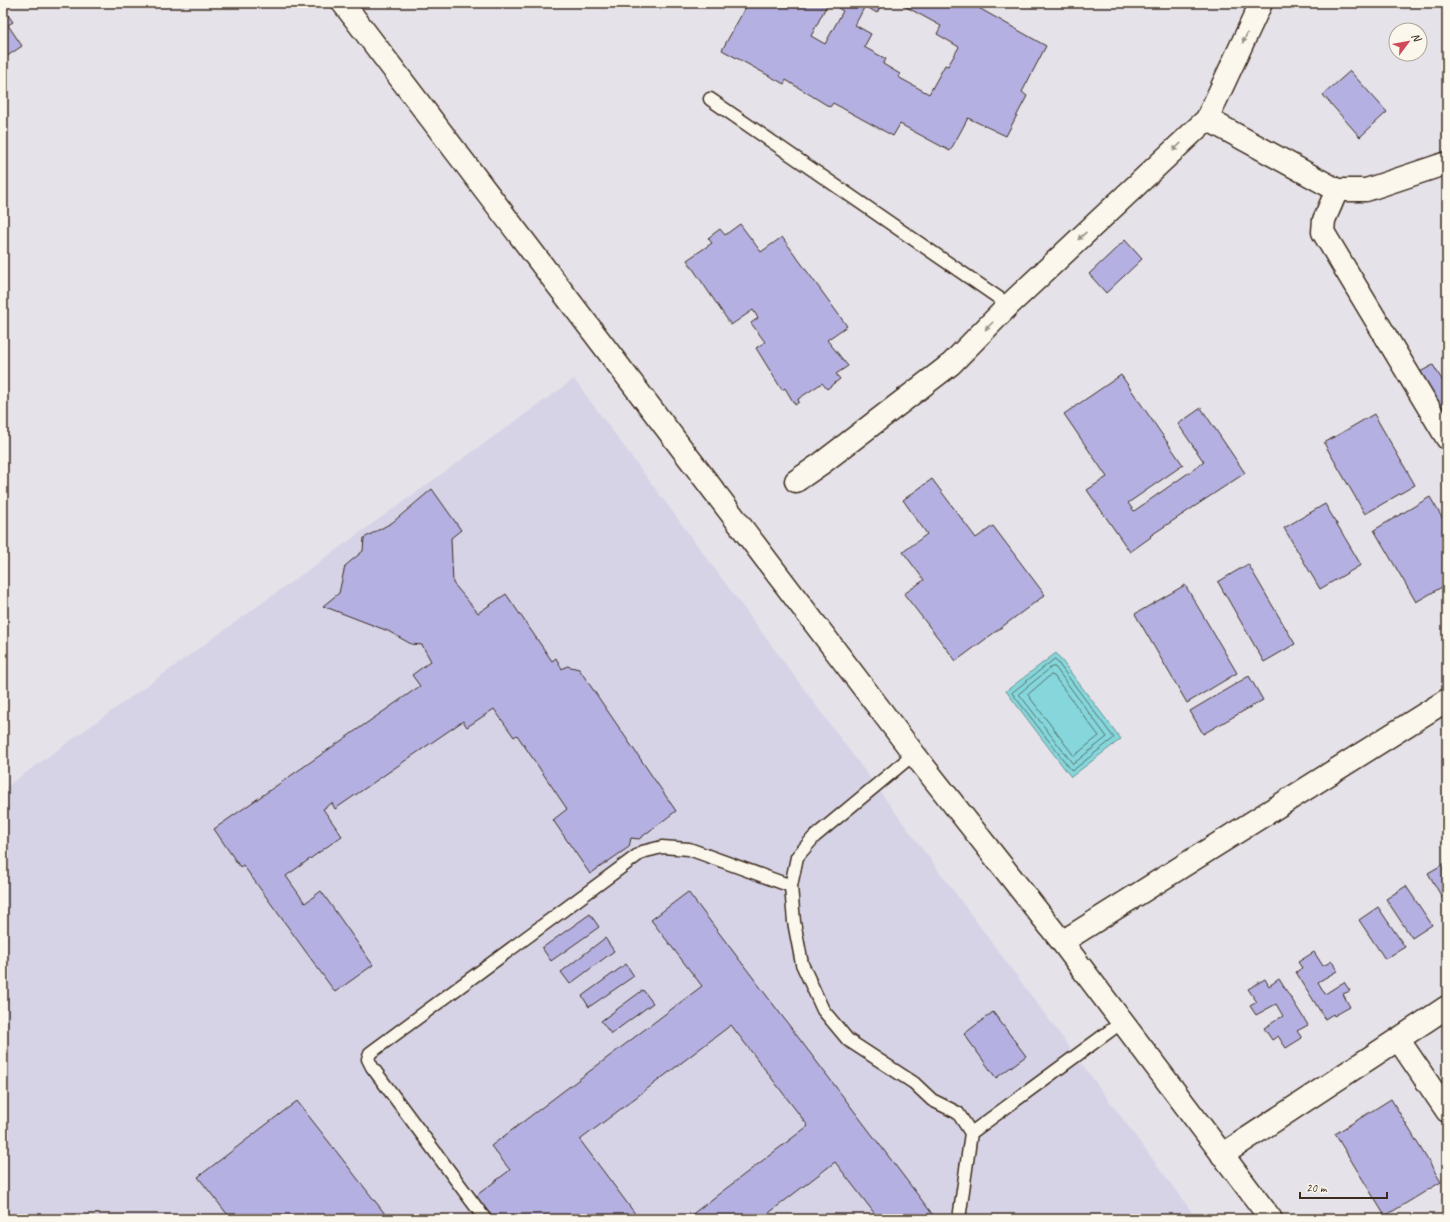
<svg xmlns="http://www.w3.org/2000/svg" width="1450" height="1222" viewBox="0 0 1450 1222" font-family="Caveat,sans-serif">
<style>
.built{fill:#d7d3e7}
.water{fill:#85d7dc;stroke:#679290}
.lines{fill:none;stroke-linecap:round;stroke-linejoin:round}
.shore{stroke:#596f6a;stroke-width:1}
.building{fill:#b4b1e2;stroke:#3b2a1e}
.lane-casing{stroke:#3b2a1e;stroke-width:15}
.street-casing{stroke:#3b2a1e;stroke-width:25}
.lane{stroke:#fbf7ec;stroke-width:12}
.street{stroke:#fbf7ec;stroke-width:22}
.oneway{fill:#9b9085}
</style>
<rect width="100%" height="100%" fill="#e6e2e9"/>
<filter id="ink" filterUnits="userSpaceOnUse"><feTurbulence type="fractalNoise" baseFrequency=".025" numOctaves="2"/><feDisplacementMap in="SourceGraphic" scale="8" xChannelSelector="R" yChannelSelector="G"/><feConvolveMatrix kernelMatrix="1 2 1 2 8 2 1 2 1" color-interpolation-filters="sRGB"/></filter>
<g filter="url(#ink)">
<!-- built -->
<path class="built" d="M574 379 1197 1219H3V789Z"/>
<!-- water -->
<path class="water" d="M1056 653 1121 739 1071 777 1006 691Z"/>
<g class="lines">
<!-- shore -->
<path class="shore" d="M1055 659 1114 738 1072 771 1012 693Z
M1052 667H1055L1107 737 1073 764 1019 694Z
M1051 675 1054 676 1099 736 1074 756 1028 695Z"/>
</g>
<!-- building -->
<path class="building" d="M748 3H828L811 36 825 44 843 11 838 8 841 3H882L877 13 865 6 855 25 871 34 864 47 886 59 883 64 900 74 898 77 929 94 945 65 948 66 959 47 937 34 941 26 899 3H970L1046 46 1022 92 1027 96 1006 136 968 118 950 151 900 124 893 136 833 103 830 107 786 80 784 84 722 50Z
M3 8 13 22 8 25 22 46 3 59Z
M1350 71 1387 112 1360 137 1323 95Z
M740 224 761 252 782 237 847 326 827 340 848 366 836 374 840 379 827 389 822 383 798 399 799 402 795 405 785 388 782 390 756 348 765 342 751 323 758 318 753 310 731 325 687 260 712 243 708 238 720 229 725 235Z
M1125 240 1142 259 1106 293 1089 274Z
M1433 365 1447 388V418L1420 372Z
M1121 375 1183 465 1128 503 1134 511 1204 462 1178 424 1201 408 1245 473 1150 536 1151 537 1130 552 1087 490 1107 477 1064 414Z
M1374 414 1415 485 1365 514 1324 443Z
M932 479 976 538 993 526 1045 595 956 661 904 594 924 580 903 552 927 534 903 500Z
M432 489 461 530 451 538 453 583 478 613 506 594 552 661 556 658 562 669 567 666 579 669 676 811 639 839 631 838 629 847 590 874 553 820 567 809 517 735 514 737 494 709 467 727 463 721 335 809 332 803 323 809 342 836 286 876 305 903 321 891 373 965 335 992 243 865 240 867 214 829 420 686 412 675 431 661 422 645 411 644 388 631 323 606 339 593 345 566 363 551 364 538 393 522Z
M1430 497 1447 526V584L1416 602 1374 530Z
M1325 504 1361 565 1320 589 1284 528Z
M1248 564 1295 644 1264 662 1218 582Z
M1185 585 1237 673 1187 703 1135 614Z
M1249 676 1263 700 1203 734 1190 711Z
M1447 862V906L1428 873Z
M1406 886 1432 925 1412 938 1386 899Z
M688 892 936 1219H869L875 1214 835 1162 761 1219H686L808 1126 731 1025 580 1140 639 1219H489L473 1198 510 1170 491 1146 702 986 651 920Z
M1378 907 1405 947 1385 959 1359 920Z
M590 914 599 927 551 961 542 948Z
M605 938 614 951 570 984 561 972Z
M1314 952 1323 966 1332 961 1337 971 1318 982 1325 994 1344 982 1350 991 1343 994 1350 1007 1334 1016 1333 1014 1325 1019 1296 972 1302 968 1298 962Z
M626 964 634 976 589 1007 582 996Z
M1265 979 1269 986 1279 979 1308 1025 1297 1031 1302 1038 1286 1048 1278 1036 1272 1040 1264 1028 1283 1016 1276 1004 1256 1015 1250 1006 1257 1002 1248 989Z
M643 990 653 1003 611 1034 601 1021Z
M993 1012 1026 1056 996 1078 964 1034Z
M1391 1099 1441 1182 1385 1216 1335 1134Z
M297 1101 389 1219H231L198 1177Z"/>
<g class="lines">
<!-- lane casing -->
<g class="lane-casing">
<path id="lane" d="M710 99 1009 305
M914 754 814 837 797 857 791 886 794 922 802 964 823 1010 848 1040 914 1083 932 1100 958 1113 971 1133 959 1219
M971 1133 1122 1022
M485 1219 372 1067 368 1059 370 1053 642 852 662 847 689 849 791 886"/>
</g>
<!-- street casing -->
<g class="street-casing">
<path id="street" d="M343 3 914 754 1062 942 1271 1219
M1207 119 1337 190H1366L1447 163
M1337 190 1324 220 1323 232 1447 438
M796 481 822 463 951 364 1009 305 1207 119 1261 3
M1062 942 1447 700
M1398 1039 1447 1111
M1222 1155 1447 1007"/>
</g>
<!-- lane -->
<use href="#lane" class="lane"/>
<!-- street -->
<use href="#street" class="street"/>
</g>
<!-- one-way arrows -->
<defs><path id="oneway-solid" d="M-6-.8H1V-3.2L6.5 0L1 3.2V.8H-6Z"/></defs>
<g class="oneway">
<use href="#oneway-solid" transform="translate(1245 38) rotate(115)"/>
<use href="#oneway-solid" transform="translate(1177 147) rotate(136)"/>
<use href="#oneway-solid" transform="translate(1082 236) rotate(137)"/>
<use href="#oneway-solid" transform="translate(989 326) rotate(135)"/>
</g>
</g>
<!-- margin -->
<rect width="1450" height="1222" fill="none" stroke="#fbf7ec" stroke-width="16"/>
<rect x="8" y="8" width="1434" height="1206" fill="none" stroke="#3b2a1e" stroke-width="1.5" filter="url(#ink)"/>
<!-- north arrow -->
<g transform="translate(1408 42) rotate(58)"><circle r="19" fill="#fbf7ec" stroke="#aea59a"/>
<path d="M0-3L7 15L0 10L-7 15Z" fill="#d1495b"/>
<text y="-6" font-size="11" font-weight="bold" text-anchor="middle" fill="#3b2a1e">N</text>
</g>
<!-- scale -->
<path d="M1300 1192v6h87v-6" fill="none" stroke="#3b2a1e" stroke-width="2"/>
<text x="1306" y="1192" font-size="12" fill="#3b2a1e" stroke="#fbf7ec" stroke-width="3" paint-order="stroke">20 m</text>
</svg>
